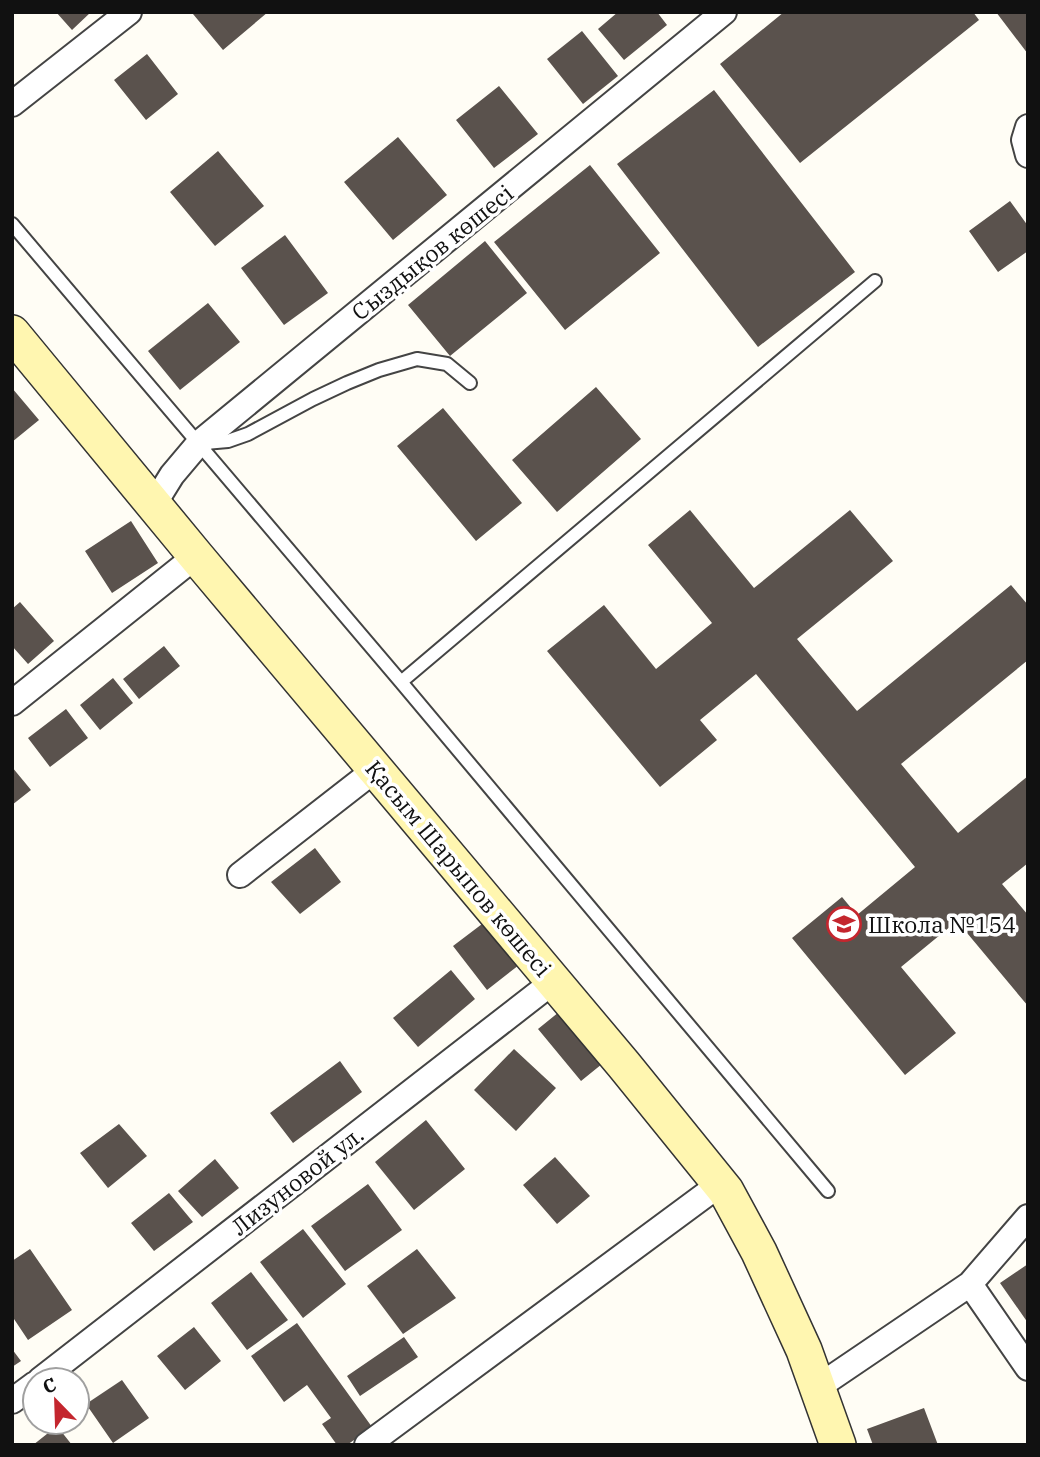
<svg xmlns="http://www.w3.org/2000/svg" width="1040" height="1457" viewBox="0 0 1040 1457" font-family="'IBM Plex Serif',serif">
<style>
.building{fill:#5a524d}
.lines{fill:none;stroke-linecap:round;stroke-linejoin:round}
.lane-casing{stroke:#444;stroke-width:16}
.street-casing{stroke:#444;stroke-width:28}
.secondary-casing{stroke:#333;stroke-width:38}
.lane{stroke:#fff;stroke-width:12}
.street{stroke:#fff;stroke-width:24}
.secondary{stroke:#fff6b0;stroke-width:35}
.labels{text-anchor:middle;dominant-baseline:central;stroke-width:7;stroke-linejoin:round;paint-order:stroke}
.street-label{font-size:23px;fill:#111;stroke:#fff}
.poi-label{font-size:23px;fill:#111;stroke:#fff;text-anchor:start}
</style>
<rect width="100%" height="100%" fill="#fffdf5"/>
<!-- building -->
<path class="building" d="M56 12H91L72 30Z
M195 12H268L223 50 193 14Z
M618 12H657L667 25 624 60 598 29Z
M784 12H973L979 20 800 163 720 64Z
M996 12H1028V54Z
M582 31 618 76 583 104 547 59Z
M147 54 178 94 146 120 114 80Z
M499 86 538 134 494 168 456 120Z
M714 90 855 272 758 347 617 164Z
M398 137 447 195 393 240 344 182Z
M218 151 264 206 215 246 170 192Z
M590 165 660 253 565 330 494 242Z
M1010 201 1028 226V251L998 272 969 231Z
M285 235 328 293 284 325 241 268Z
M485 241 527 293 450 356 408 305Z
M208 303 240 342 180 390 148 351Z
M596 387 641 439 557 512 512 460Z
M12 388 39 420 12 442Z
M443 408 522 503 476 541 397 446Z
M690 510 754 588 850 510 893 561 797 639 857 711 1011 585 1028 605V660L901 764 958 833 1028 776V863L1002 884 1028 915V1006L957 921 901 967 956 1033 905 1075 792 938 842 897 857 915 915 867 756 674 700 720 717 740 660 787 547 651 604 605 656 669 712 623 648 545Z
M131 521 158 563 112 593 85 551Z
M20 602 54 641 28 664 12 646V609Z
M164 646 180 666 139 699 123 679Z
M113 678 133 703 100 730 80 705Z
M66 709 88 738 50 767 28 738Z
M12 767 31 790 12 805Z
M315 848 341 882 300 914 271 882Z
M486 921 519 965 487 990 453 946Z
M451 970 475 999 418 1047 393 1018Z
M559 1012 602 1064 581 1081 538 1029Z
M514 1049 556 1088 516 1131 474 1090Z
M340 1061 362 1092 293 1143 270 1113Z
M426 1120 465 1169 414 1210 375 1162Z
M119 1124 147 1156 108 1188 80 1153Z
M555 1157 590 1196 557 1224 523 1185Z
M215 1159 239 1188 202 1217 178 1191Z
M368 1184 402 1230 345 1271 311 1226Z
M169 1193 193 1222 154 1251 131 1223Z
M303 1229 346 1284 303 1318 260 1262Z
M30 1249 72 1310 28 1340 12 1316V1261Z
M417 1249 456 1298 403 1334 367 1286Z
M1028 1264V1323L1000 1283Z
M251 1272 288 1320 247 1350 211 1303Z
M297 1323 372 1427 347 1445H337L322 1424 331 1418 307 1385 284 1402 251 1356Z
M194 1327 221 1361 185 1390 157 1356Z
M404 1337 418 1357 360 1396 347 1376Z
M12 1349 21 1361 12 1367Z
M122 1380 149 1418 113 1443 86 1404Z
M924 1408 938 1445H873L867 1429Z
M57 1426 72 1445H33Z"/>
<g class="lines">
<!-- lane casing -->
<g class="lane-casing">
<path id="lane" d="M12 224 401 682 828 1191
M205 443 228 441 248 434 313 399 347 383 379 370 417 359 447 364 470 383
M401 682 875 281"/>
</g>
<!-- street casing -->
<g class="street-casing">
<path id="street" d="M12 104 129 12
M1028 127 1024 140 1028 155
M154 504 172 475 199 443 724 12
M12 703 196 556
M240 875 376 769
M970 1284 1028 1368
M40 1380 554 981
M818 1387 970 1284 1028 1217
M12 1401 35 1384
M367 1445 720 1184"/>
</g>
<!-- secondary casing -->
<g class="secondary-casing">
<path id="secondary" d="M12 333 196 556 624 1065 726 1191 759 1252 804 1350 838 1445"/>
</g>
<!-- lane -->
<use href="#lane" class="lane"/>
<!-- street -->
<use href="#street" class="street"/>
<!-- secondary -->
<use href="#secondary" class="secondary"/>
</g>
<!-- icons -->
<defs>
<g id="school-ring" transform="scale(1.75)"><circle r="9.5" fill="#fff" stroke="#c4262e" stroke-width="1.5"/><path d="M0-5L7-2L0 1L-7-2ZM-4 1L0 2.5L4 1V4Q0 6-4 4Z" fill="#c4262e"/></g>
</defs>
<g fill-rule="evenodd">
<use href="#school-ring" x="844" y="924"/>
</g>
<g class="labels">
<!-- street labels -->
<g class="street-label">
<text transform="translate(432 252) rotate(-39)">Сыздықов көшесі</text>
<text transform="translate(459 868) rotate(50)">Қасым Шарыпов көшесі</text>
<text transform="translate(297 1180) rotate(-38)">Лизуновой ул.</text>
</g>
<!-- poi labels -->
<g class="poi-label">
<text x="868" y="924">Школа №154</text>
</g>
</g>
<!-- border -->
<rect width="1040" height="1457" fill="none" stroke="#111111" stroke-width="28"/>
<!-- north arrow -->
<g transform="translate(56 1401) rotate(337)"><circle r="33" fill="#ffffff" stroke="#a0a0a0" stroke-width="2"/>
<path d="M0-5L12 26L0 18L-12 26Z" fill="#c4262e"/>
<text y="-10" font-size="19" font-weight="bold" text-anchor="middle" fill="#111111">С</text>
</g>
</svg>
